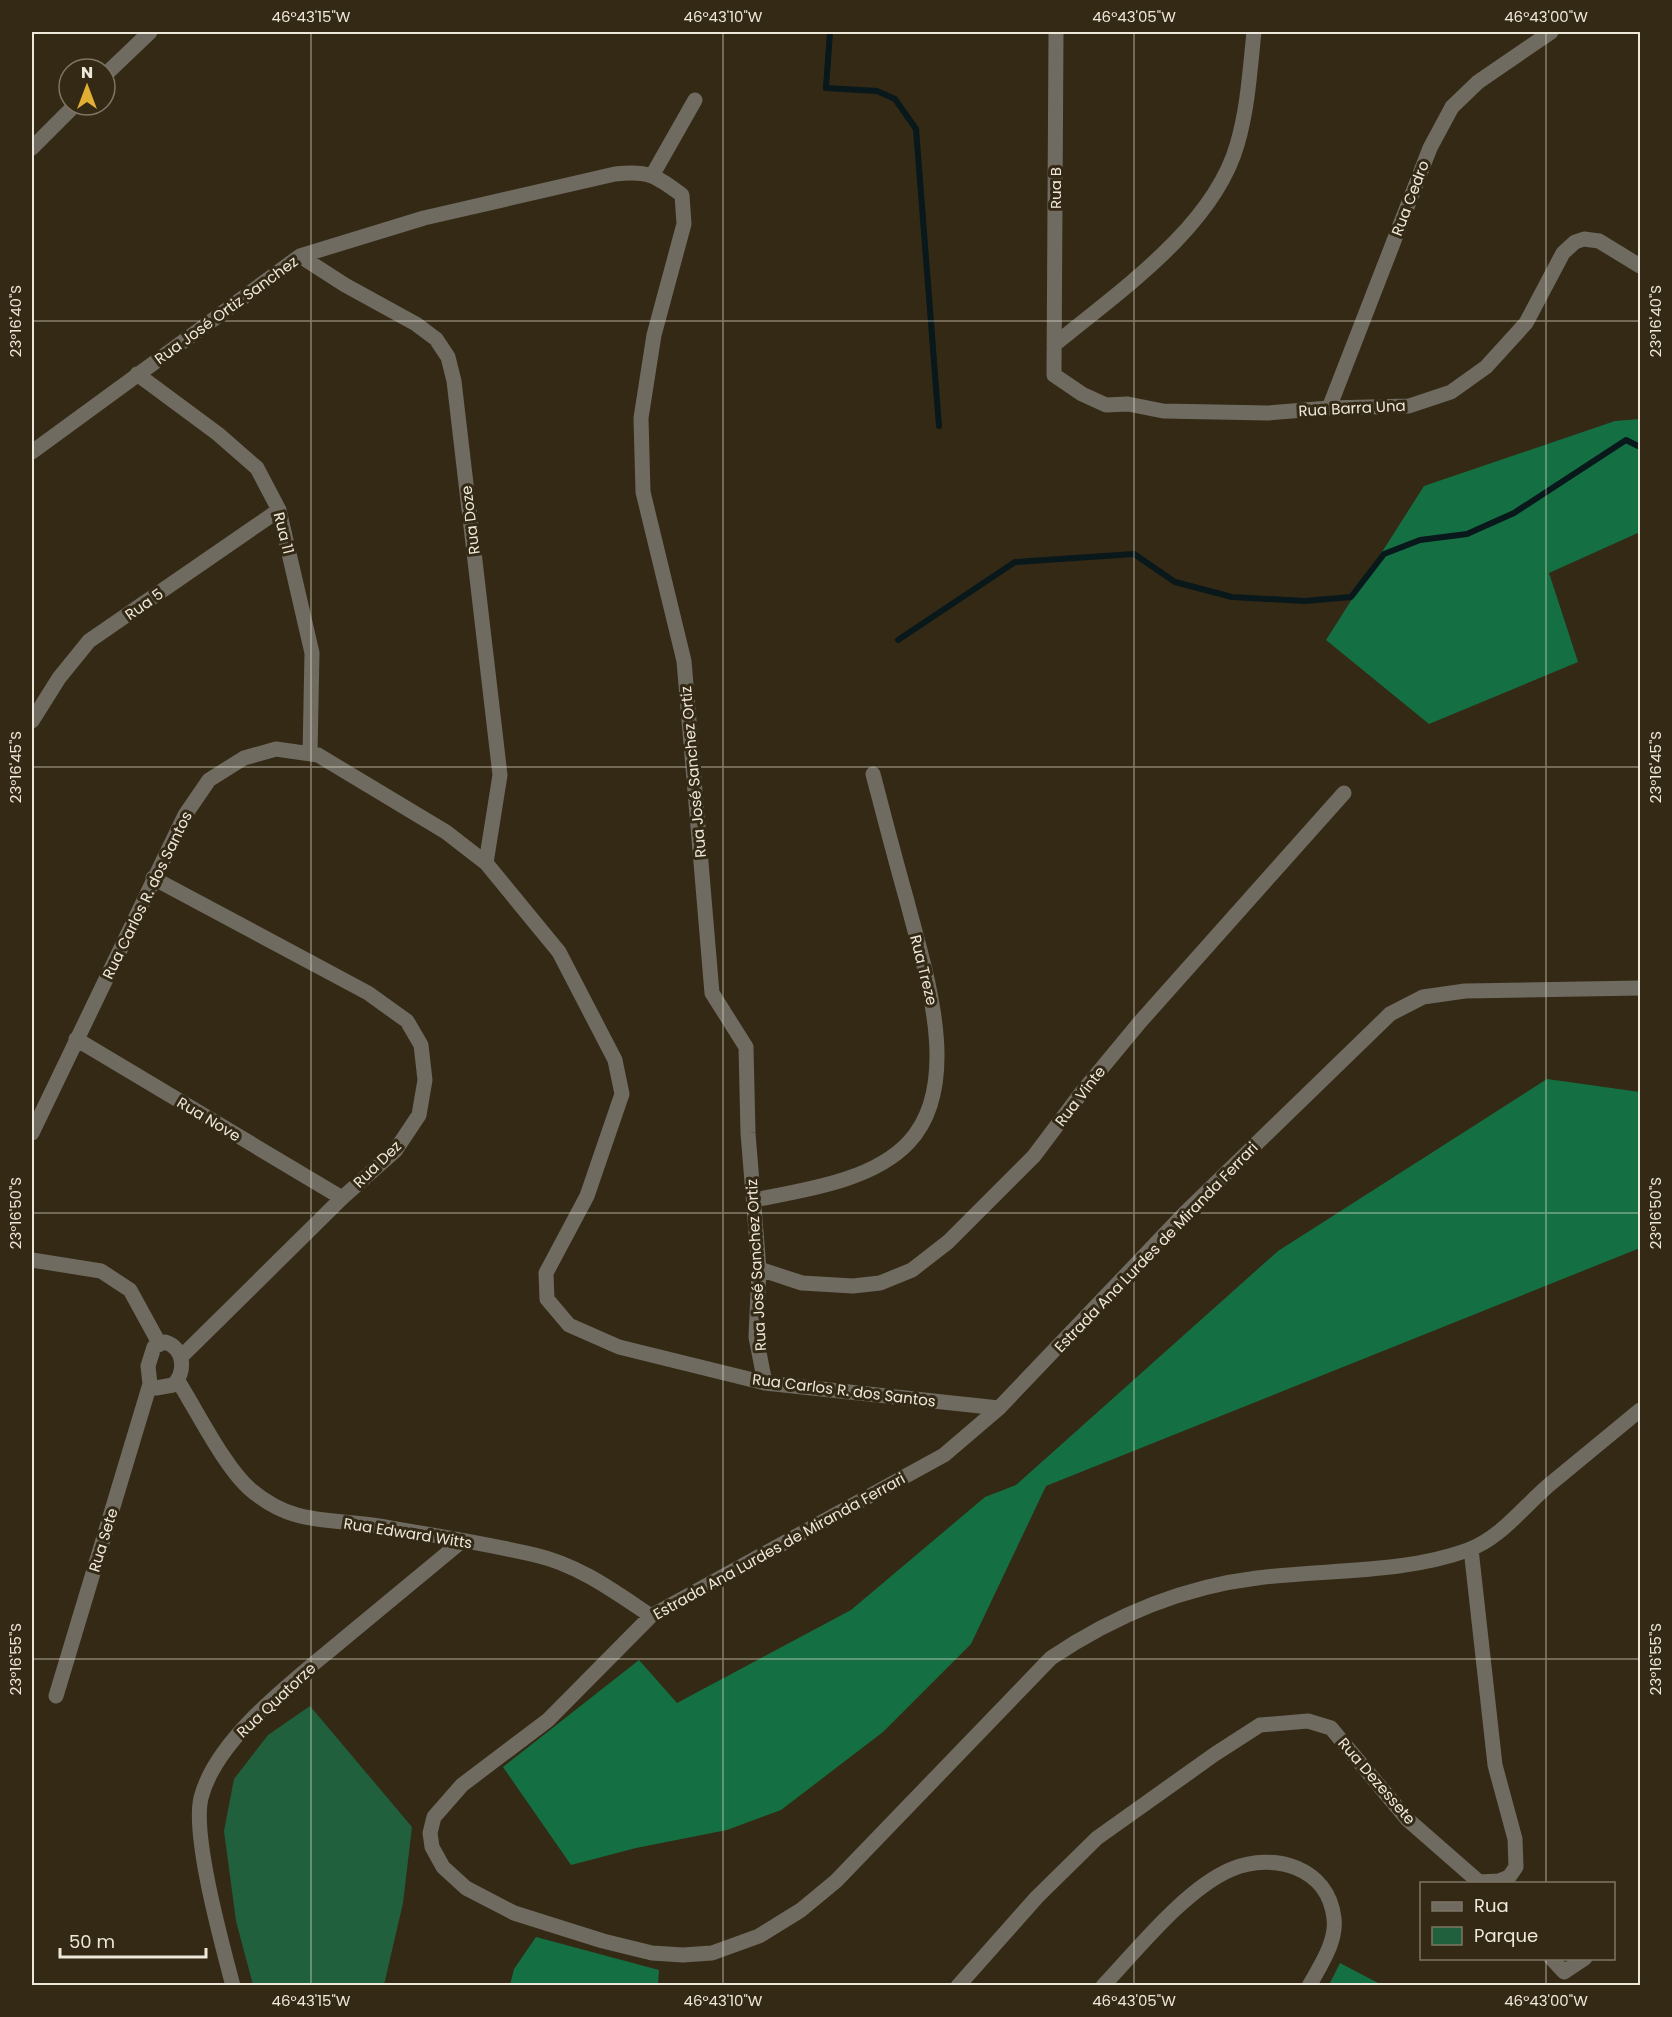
<svg xmlns="http://www.w3.org/2000/svg" width="1672" height="2017" viewBox="0 0 1672 2017" font-family="Poppins,sans-serif">
<style>
.green{fill:#21603d}
.forest{fill:#147042}
.lines{fill:none;stroke-linecap:round;stroke-linejoin:round}
.stream{stroke:#08181b;stroke-width:6}
.minor{stroke:#6f6b60;stroke-width:15}
.ticks{fill:none;stroke:#eee8db;stroke-width:1.5;stroke-opacity:0.45}
.labels{text-anchor:middle;dominant-baseline:central;stroke-width:6;stroke-linejoin:round;paint-order:stroke}
.street-label{font-size:15px;fill:#eee8db;stroke:#342915}
.neatline{fill:none;stroke:#eee8db;stroke-width:2}
.ticks-label{font-size:15px;text-anchor:middle;fill:#eee8db}
</style>
<rect width="100%" height="100%" fill="#342915"/>
<!-- green -->
<path class="green" d="M310 1706 412 1827 403 1903 384 1985H253L236 1921 224 1831 234 1779 268 1735Z"/>
<!-- forest -->
<path class="forest" d="M1640 419V532L1549 573 1578 662 1429 724 1326 640 1424 486 1615 421Z
M1547 1079 1640 1092V1248L1046 1486 971 1644 883 1732 781 1810 727 1830 636 1848 571 1865 503 1767 639 1660 677 1703 851 1610 985 1497 1016 1485 1278 1251Z
M536 1937 659 1970 658 1985H510L514 1969Z
M1340 1963 1382 1985H1329Z"/>
<g class="lines">
<!-- stream -->
<path class="stream" d="M830 32 826 88 877 91 895 99 916 129 939 426
M898 640 1015 562 1134 554 1175 582 1232 597 1305 601 1351 597 1384 554 1420 540 1467 534 1514 513 1626 440 1640 447"/>
<!-- minor -->
<path class="minor" d="M1056 32 1054 375 1082 394 1106 405 1128 404 1163 411 1268 413 1329 408 1409 406 1451 392 1486 367 1526 323 1563 253 1575 242 1584 239 1599 241 1640 266
M105 75 150 32
M32 148 75 105
M653 174 695 100
M300 256 345 285 416 324 436 339 448 357 454 381 500 775 486 863
M1054 345C1118 292 1213 228 1237 145 1248 108 1250 69 1254 32
M137 374 218 434 257 468 279 510 312 653 310 754
M1329 408 1430 148 1452 107 1478 82 1551 32
M32 452 300 256 424 218 615 174C649 170 656 176 682 195L684 224 654 335 641 418 643 492 684 661 712 993 746 1047 748 1133 759 1269 756 1337 765 1383
M32 721 59 678 89 641 279 510
M153 878 368 993 407 1021 421 1045 425 1080 419 1115 395 1151 342 1198 181 1357
M1640 988 1465 991 1423 997 1390 1014 1184 1214 999 1408 944 1455 651 1616 548 1720 462 1785 434 1817 430 1833 432 1847 443 1867 466 1888 514 1913 603 1941 652 1953 683 1955 712 1953 759 1936 801 1910 836 1881 1051 1658C1112 1617 1183 1587 1257 1578 1326 1569 1402 1574 1468 1550 1501 1538 1523 1507 1549 1485 1579 1460 1610 1435 1640 1410
M76 1039 342 1198
M32 1133 185 815 209 780 244 758 276 749 318 755 446 832 486 863 559 952 615 1060 622 1094 587 1196 546 1273 547 1299 569 1325 619 1347 765 1383 999 1408
M754 1200C804 1190 873 1181 909 1142 964 1083 924 968 907 901 895 859 884 816 873 774
M32 1260 101 1271 130 1290 159 1343
M759 1269 802 1283 853 1286 880 1283 912 1270 948 1242 1034 1156 1082 1092 1140 1022 1344 793
M165 1342C185 1348 186 1373 173 1385L156 1388 150 1384 148 1366 154 1347Z
M178 1381C197 1411 225 1468 251 1490 294 1526 328 1518 379 1526 431 1535 484 1543 535 1555 579 1565 615 1592 651 1616
M56 1696 150 1384
M1551 1958 1564 1972 1585 1958
M233 1986C222 1944 192 1836 201 1798 216 1737 300 1676 346 1637 385 1605 423 1573 462 1541
M958 1986 1037 1897 1097 1838 1215 1754 1260 1725 1308 1721 1331 1728 1407 1819 1479 1882 1499 1881 1509 1877 1516 1867 1515 1839 1495 1765 1471 1549
M1103 1986C1137 1950 1186 1888 1232 1869 1274 1852 1328 1867 1334 1918 1337 1942 1320 1966 1309 1986"/>
</g>
<!-- ticks -->
<path class="ticks" d="M311 32V1986M723 32V1986M1134 32V1986M1546 32V1884M32 321H1640M32 767H1640M32 1213H1640M32 1659H1640M1546 1958V1986"/>
<g class="labels">
<!-- street labels -->
<g class="street-label">
<text transform="translate(1055 188) rotate(-90)">Rua B</text>
<text transform="translate(1410 198) rotate(-69)">Rua Cedro</text>
<text transform="translate(226 310) rotate(-36)">Rua José Ortiz Sanchez</text>
<text transform="translate(1352 408) rotate(-3)">Rua Barra Una</text>
<text transform="translate(470 520) rotate(-97)">Rua Doze</text>
<text transform="translate(284 533) rotate(76)">Rua 11</text>
<text transform="translate(144 604) rotate(-35)">Rua 5</text>
<text transform="translate(693 772) rotate(-95)">Rua José Sanchez Ortiz</text>
<text transform="translate(147 895) rotate(-64)">Rua Carlos R. dos Santos</text>
<text transform="translate(924 970) rotate(76)">Rua Treze</text>
<text transform="translate(1080 1096) rotate(-52)">Rua Vinte</text>
<text transform="translate(209 1119) rotate(31)">Rua Nove</text>
<text transform="translate(377 1164) rotate(-44)">Rua Dez</text>
<text transform="translate(1156 1247) rotate(-46)">Estrada Ana Lurdes de Miranda Ferrari</text>
<text transform="translate(756 1265) rotate(-93)">Rua José Sanchez Ortiz</text>
<text transform="translate(844 1390) rotate(7)">Rua Carlos R. dos Santos</text>
<text transform="translate(408 1533) rotate(9)">Rua Edward Witts</text>
<text transform="translate(103 1540) rotate(-73)">Rua Sete</text>
<text transform="translate(779 1546) rotate(-29)">Estrada Ana Lurdes de Miranda Ferrari</text>
<text transform="translate(276 1700) rotate(-43)">Rua Quatorze</text>
<text transform="translate(1377 1781) rotate(49)">Rua Dezessete</text>
</g>
</g>
<!-- border -->
<rect width="1672" height="2017" fill="none" stroke="#342915" stroke-width="66"/>
<!-- legend -->
<rect x="1420" y="1882" width="195" height="78" fill="#342915" stroke="#7e7564" stroke-width="1.5"/>
<rect x="1432" y="1902" width="30" height="9" fill="#6f6b60" stroke="#7e7564" stroke-width="1.5"/>
<text x="1474" y="1912" font-size="18" fill="#eee8db">Rua</text>
<rect x="1432" y="1927" width="30" height="18" fill="#21603d" stroke="#7e7564" stroke-width="1.5"/>
<text x="1474" y="1942" font-size="18" fill="#eee8db">Parque</text>
<!-- north arrow -->
<g transform="translate(87 87)"><circle r="28" fill="#342915" stroke="#7e7564" stroke-width="1.5"/>
<path d="M0-4.5L10 22L0 15L-10 22Z" fill="#e3ae34"/>
<text y="-9" font-size="16" font-weight="bold" text-anchor="middle" fill="#eee8db">N</text>
</g>
<!-- scale -->
<path d="M60 1948v9h146v-9" fill="none" stroke="#eee8db" stroke-width="3"/>
<text x="69" y="1948" font-size="18" fill="#eee8db" stroke="#342915" stroke-width="4.5" paint-order="stroke">50 m</text>
<rect x="33" y="33" width="1606" height="1951" class="neatline"/>
<g class="ticks-label">
<text x="311" y="22">46°43'15"W</text>
<text x="723" y="22">46°43'10"W</text>
<text x="1134" y="22">46°43'05"W</text>
<text x="1546" y="22">46°43'00"W</text>
<text transform="translate(16 321) rotate(-90)" y="5">23°16'40"S</text>
<text transform="translate(1656 321) rotate(-90)" y="5">23°16'40"S</text>
<text transform="translate(16 767) rotate(-90)" y="5">23°16'45"S</text>
<text transform="translate(1656 767) rotate(-90)" y="5">23°16'45"S</text>
<text transform="translate(16 1213) rotate(-90)" y="5">23°16'50"S</text>
<text transform="translate(1656 1213) rotate(-90)" y="5">23°16'50"S</text>
<text transform="translate(16 1659) rotate(-90)" y="5">23°16'55"S</text>
<text transform="translate(1656 1659) rotate(-90)" y="5">23°16'55"S</text>
<text x="311" y="2006">46°43'15"W</text>
<text x="723" y="2006">46°43'10"W</text>
<text x="1134" y="2006">46°43'05"W</text>
<text x="1546" y="2006">46°43'00"W</text>
</g>
</svg>
